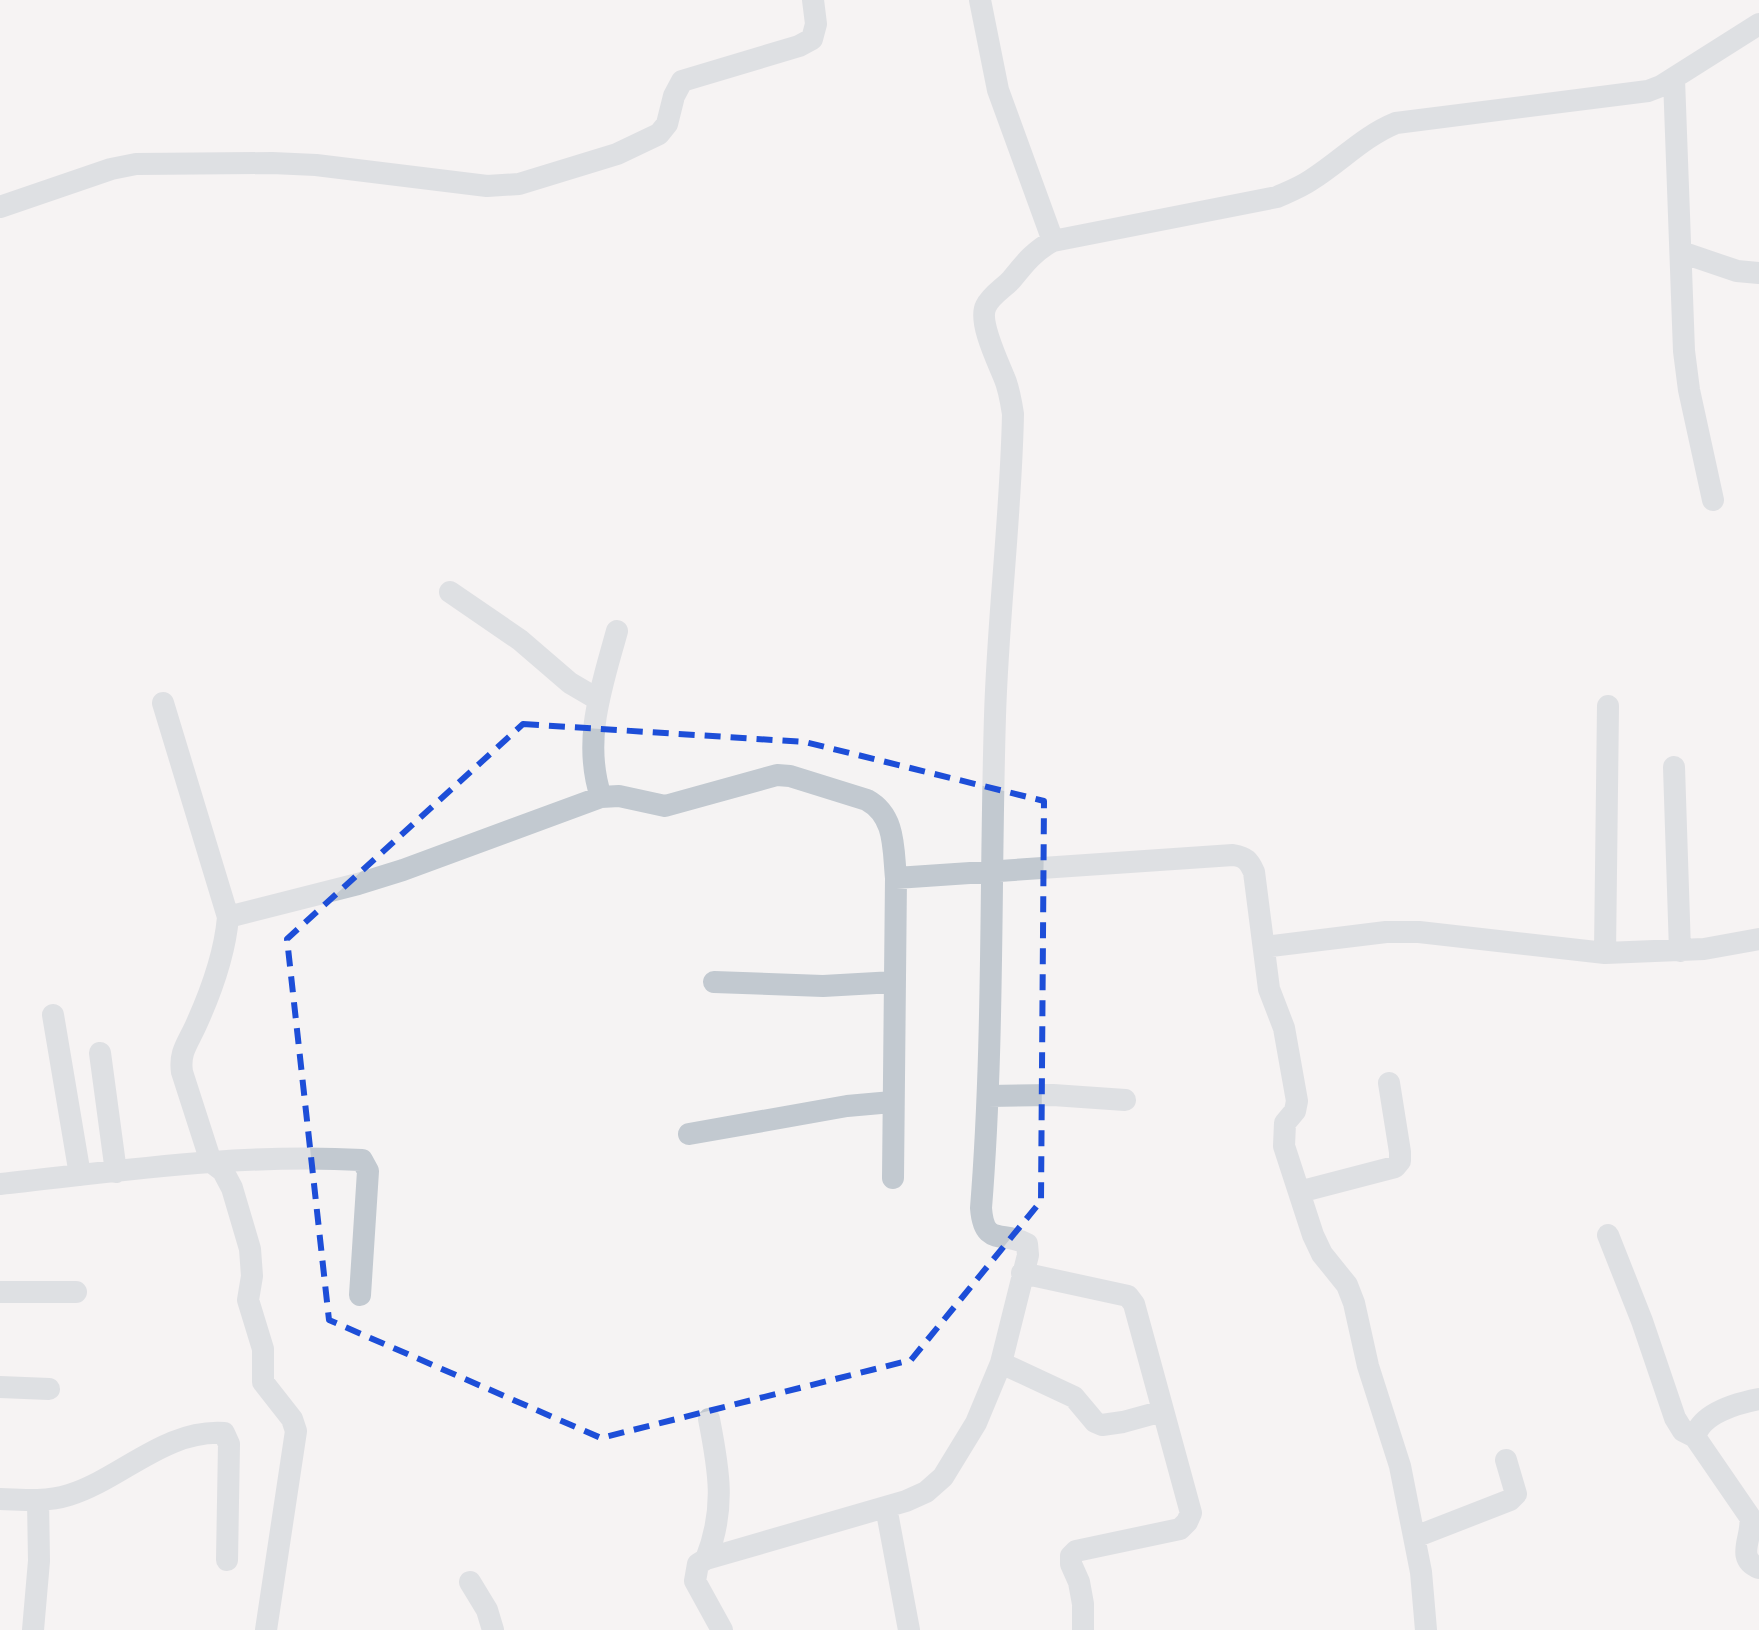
<svg xmlns="http://www.w3.org/2000/svg" width="1759" height="1630" viewBox="0 0 1759 1630" font-family="Commissioner,sans-serif">
<style>
.lines{fill:none;stroke-linecap:round;stroke-linejoin:round}
.minor{stroke:#c2c9d0;stroke-width:22}
.marked{fill:none;stroke:#1d4ed8;stroke-width:6;stroke-dasharray:16 10;stroke-linejoin:round}
</style>
<rect width="100%" height="100%" fill="#f5f3f3"/>
<g class="lines">
<!-- minor -->
<path class="minor" d="M980 0 998 90 1053 241
M1674 79 1684 351 1689 390 1713 500
M0 207 111 169 136 164 272 163 316 165 487 186 519 184 617 154 659 134 667 124 674 96 682 81 799 46 812 39 816 24 813 0
M1681 252 1737 271 1759 273
M450 592 520 640 570 683 599 700
M163 703 228 917C225 953 211 992 196 1025 188 1043 179 1052 182 1072L211 1162 223 1171 232 1188 250 1249 252 1276 248 1300 263 1349V1382L292 1419 296 1431 266 1630
M1674 767 1680 951
M601 797C582 740 602 686 617 631
M896 878 1233 855C1246 857 1249 861 1254 872L1269 989 1284 1028 1297 1101 1295 1111 1285 1123 1284 1146 1313 1235 1322 1254 1347 1285 1354 1303 1368 1366 1400 1466 1421 1572 1426 1630
M228 917 358 884 403 870 601 797 619 796 665 806 777 775 790 776 867 800C896 816 893 849 896 878L893 1178
M1264 947 1386 932H1419L1605 953 1704 949 1759 939
M1605 953 1608 706
M714 982 823 986 894 982
M53 1015 80 1175
M100 1053 116 1172
M988 1096 1053 1095 1125 1100
M689 1134 847 1106 892 1102
M0 1184C120 1171 241 1153 362 1160L368 1171 360 1295
M1299 1192 1395 1167 1400 1161V1152L1389 1083
M1608 1235 1642 1321 1675 1418 1683 1431 1695 1437
M1022 1273 1128 1296 1134 1304 1191 1513 1187 1522 1180 1529 1076 1551 1071 1556V1564L1079 1582 1083 1604V1630
M0 1292H76
M1001 1363 1074 1397 1095 1422 1102 1425 1123 1422 1163 1411
M0 1387 49 1389
M1759 1399C1738 1403 1701 1413 1695 1437L1750 1517C1754 1536 1734 1558 1759 1568
M0 1499C22 1500 47 1502 69 1495 121 1479 165 1429 224 1433L229 1444 227 1560
M886 1507 909 1630
M1415 1537 1510 1500 1516 1494 1506 1460
M706 1559C726 1509 719 1470 709 1419
M470 1582 487 1610 493 1630
M33 1630 39 1561 38 1500
M722 1630 695 1581 698 1564 706 1559 906 1501 926 1492 943 1477 976 1423 1001 1363 1028 1255 1027 1244C1003 1230 984 1248 981 1208 994 1045 990 880 995 716 998 615 1011 515 1013 414 1011 401 1009 388 1004 377 998 362 978 321 986 306 991 295 1004 288 1012 279 1024 264 1035 250 1053 241L1277 197C1288 192 1301 187 1311 180 1341 161 1364 136 1396 123L1648 91 1661 86 1759 24"/>
</g>
<!-- marked area -->
<path d="M0 0H1759V1630H0ZM523 724 805 742 1044 801 1041 1201 911 1360 601 1438 329 1320 287 939Z" fill="#f5f3f3" fill-opacity=".55" fill-rule="evenodd"/>
<path class="marked" d="M523 724 805 742 1044 801 1041 1201 911 1360 601 1438 329 1320 287 939Z"/>
</svg>
